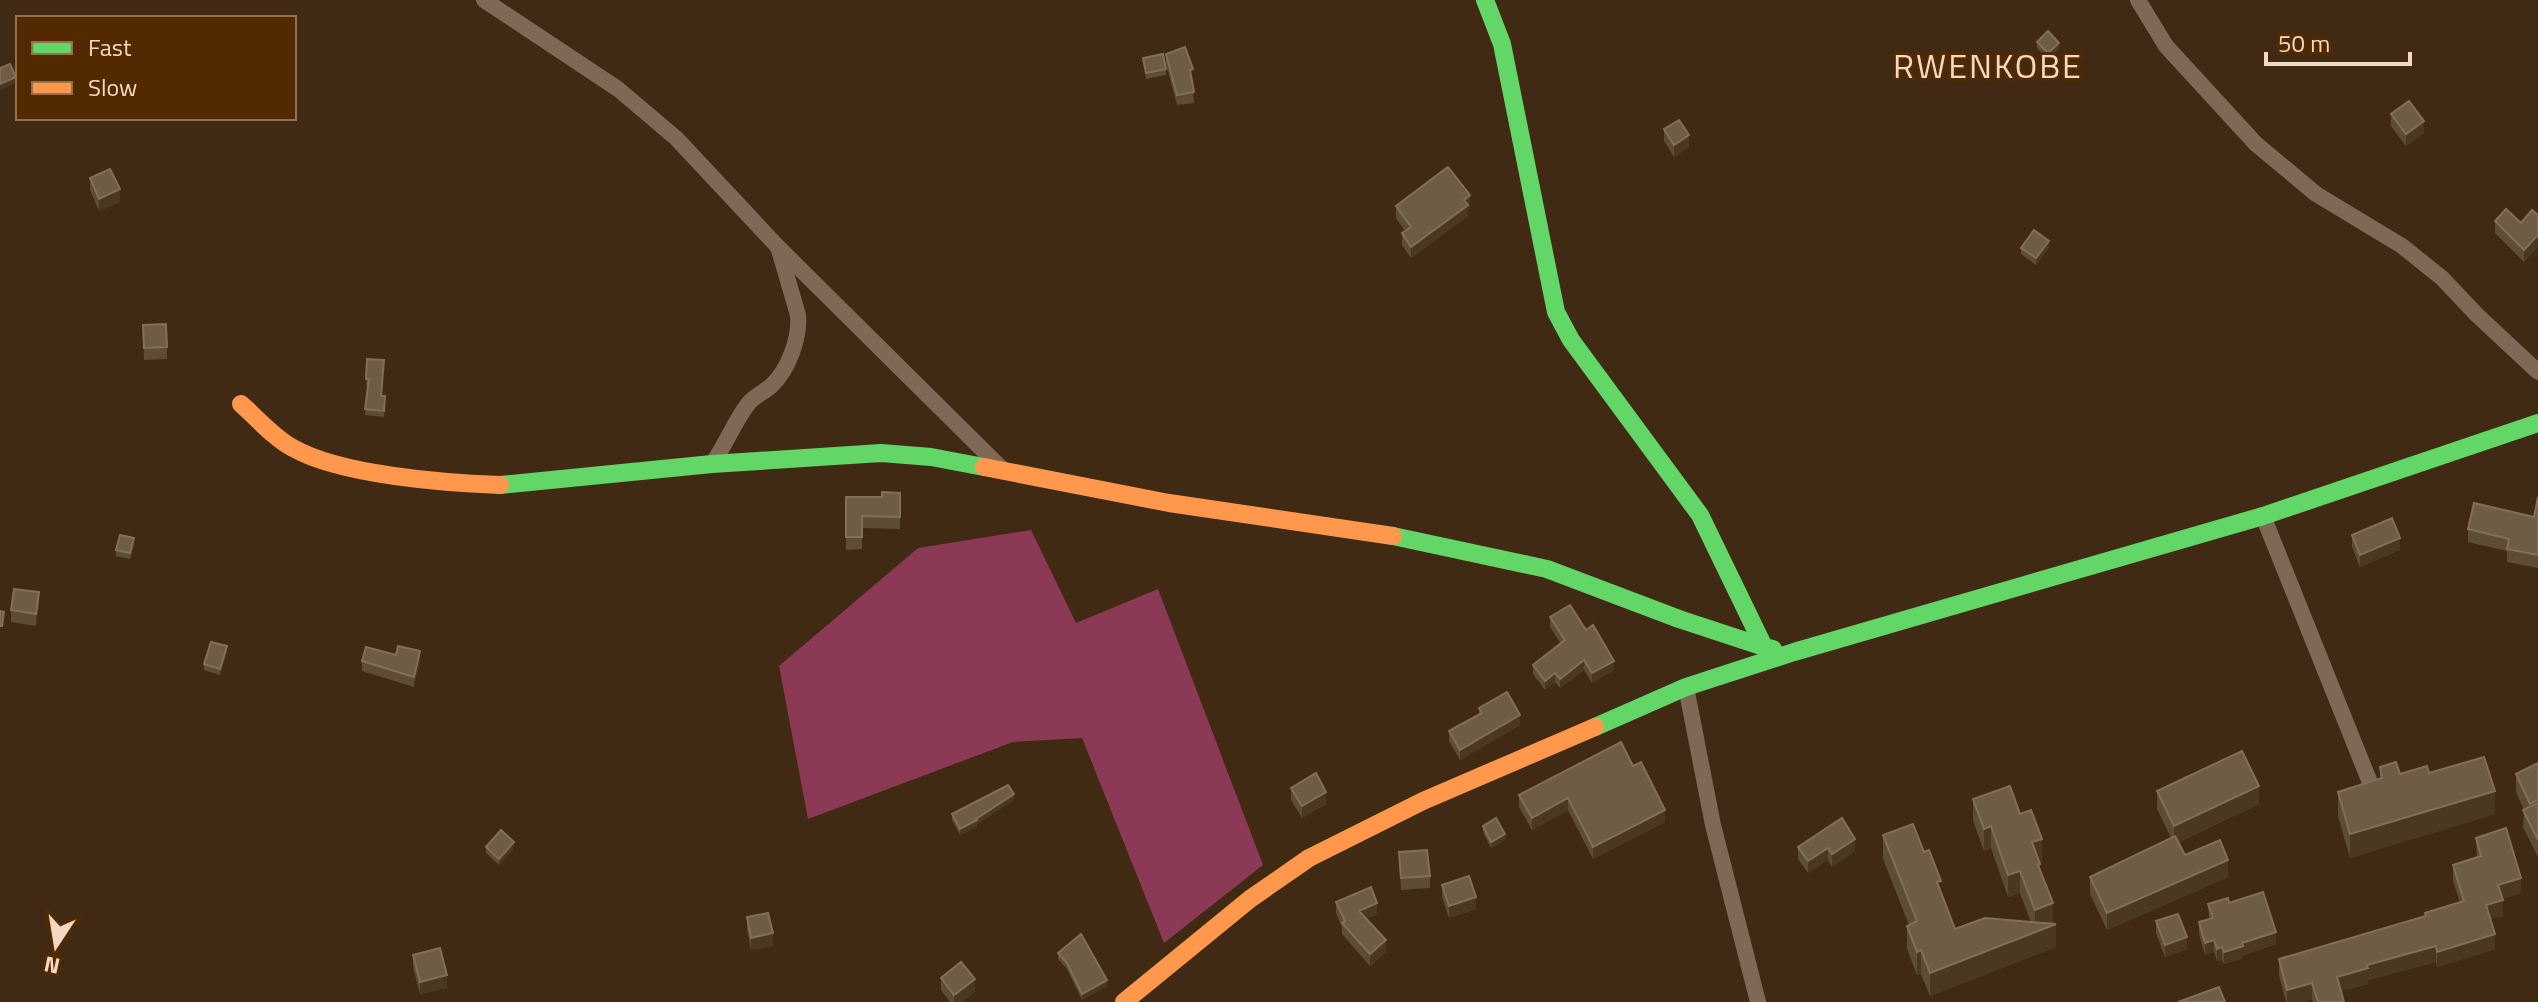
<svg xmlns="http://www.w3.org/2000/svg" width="2538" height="1002" viewBox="0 0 2538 1002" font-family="'Titillium Web',sans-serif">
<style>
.green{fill:#8c3956}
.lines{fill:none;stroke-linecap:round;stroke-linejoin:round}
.street{stroke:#7e6957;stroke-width:16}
.fast{stroke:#63d668;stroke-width:18}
.slow{stroke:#ff974d;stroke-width:18}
.wall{fill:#5e4d36}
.shaded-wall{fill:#4b3821}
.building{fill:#6e5c45;stroke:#836f59;stroke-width:2}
.labels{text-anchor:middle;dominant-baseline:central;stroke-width:6;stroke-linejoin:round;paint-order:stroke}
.quarter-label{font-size:34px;letter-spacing:2px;fill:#f3d9c5;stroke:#532a00}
</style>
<rect width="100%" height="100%" fill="#402a13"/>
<!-- green -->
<path class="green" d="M1031 530 1076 623 1158 589 1263 865 1164 943 1082 738 1013 742 808 819 779 666 918 548Z"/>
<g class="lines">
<!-- street -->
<path class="street" d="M484 0 618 89 676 138 779 248 1002 469
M2138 0 2166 46 2256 144 2316 194 2402 246 2442 278 2476 314 2538 372
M712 464C726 445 734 422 748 404 754 396 765 392 772 385 789 369 800 337 798 315L779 250
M2263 516 2371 785
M1686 687 1713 825 1758 1002"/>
<!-- fast -->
<path class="fast" d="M1485 0 1502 44 1556 312 1571 340 1700 515 1764 647 1773 649
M500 485 712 464 881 453 931 457 984 467
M1393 536 1547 569 1679 619 1764 647
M1595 727 1686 687 1794 652 2263 516 2538 423"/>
<!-- slow -->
<path class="slow" d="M241 404C257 418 274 438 293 448 340 475 445 483 500 485
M984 467 1169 503 1393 536
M1124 1002 1250 899 1309 858 1423 801 1595 727"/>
</g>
<!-- wall -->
<path class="wall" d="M2037 42 2059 49 2048 60 2037 48Z
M1166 54 1193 80H1192L1194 103 1177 105 1166 64Z
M1143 58 1166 69V75L1146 79Z
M2391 114 2424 133 2406 146 2391 126Z
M1664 129 1689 147 1674 157 1664 141Z
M90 178 120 202 99 211 90 190Z
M1396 206 1470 207 1468 209V216L1411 258 1402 245V233L1405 231 1396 218Z
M2538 215V247L2524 262 2495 233V221L2521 223Z
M2049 247 2036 265 2021 254V248Z
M166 324 167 359 144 360 143 325Z
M367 359 385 402 384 417 365 415 368 386 366 385Z
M900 493V529L862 528V549L846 550V497H882Z
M2538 497V568L2507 562V551L2468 542V529L2534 517Z
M2352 535 2400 550 2360 567 2352 547Z
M134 544 130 559 116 556V550Z
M39 604 36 626 11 622V610Z
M1550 617 1586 630 1614 670 1592 683 1584 670 1560 688 1555 682 1545 690 1533 674V665L1561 644 1550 627Z
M227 652 220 675 204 670V664Z
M362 661H420L414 687 362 671Z
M1479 708 1520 725 1460 760 1449 741V731L1479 715Z
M2538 763V857L2523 827 2524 810 2516 792V774Z
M1633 766 1665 822 1593 859 1568 810 1532 830 1519 807V795Z
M2380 767 2400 774 2429 773 2495 814 2350 858 2338 816V792L2380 779Z
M1291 788 1326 804 1302 818 1291 800Z
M2157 791 2259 804 2179 842 2185 855 2228 877 2107 930 2090 894V877L2171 838 2157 809Z
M1973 799 2020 814 2042 862H2039L2040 871 2053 923 2056 947 1930 996 1921 974 1917 975 1907 949V926L1909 925 1883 859V835L1941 893 1955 929 2031 922 2020 893 2008 897 1991 848 1984 851 1973 821Z
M1014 800 977 824V827L960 835 952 820V814Z
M1483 826 1505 840 1491 848 1483 832Z
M2476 838 2521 893 2502 899 2503 916 2491 919 2495 949 2437 967 2436 962 2368 980V984L2341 991 2344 1002H2313L2312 999 2302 1002H2286L2279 975V959L2425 917V913L2460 902 2453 881V865L2477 857Z
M1855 839V851L1832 867 1828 860 1808 873 1798 859V847Z
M486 847 514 848 499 865 486 853Z
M1399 852 1430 876V888L1401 890Z
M1442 885 1476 909 1449 918 1442 897Z
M1336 902 1377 914 1366 919 1386 952 1370 966 1342 934V927L1336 913Z
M2229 903 2276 944 2243 955V958L2224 964 2222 960 2217 961 2214 952 2205 955 2199 934V922L2209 919 2208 904Z
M747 917 773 946 751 950 747 929Z
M2156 921 2187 949 2165 957 2156 933Z
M1058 953 1107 986 1082 1000 1067 969 1058 959Z
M413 955 447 988 420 994 413 967Z
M941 978 975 992 961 1002H950L941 990Z"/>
<!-- shaded-wall -->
<path class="shaded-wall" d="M2059 43V49L2048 60V53Z
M16 77V83L0 90V84Z
M2424 121V133L2406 146V134Z
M1689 135V147L1674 157V145Z
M120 189V202L99 211V199Z
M1470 195V207L1468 209V216L1411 258V247Z
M2538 235V247L2524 262V250Z
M2049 241V247L2036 265V258Z
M2400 538V550L2360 567V555Z
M39 592V604L36 626V614Z
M227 646V652L220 675V669Z
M420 651V661L414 687V677Z
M1584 660V670L1560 688V679Z
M1614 661V670L1592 683V673Z
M1555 673V682L1545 690V681Z
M1520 715V725L1460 760V750Z
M2259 786V804L2174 844V826Z
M2495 791V814L2350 858V834Z
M1326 792V804L1302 818V806Z
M1014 794V800L977 824V827L960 835V829Z
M1568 798V810L1532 830V818Z
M1665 810V822L1593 859V847Z
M1991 826V848L1984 851V829Z
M1505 834V840L1491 848V842Z
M1855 839V851L1832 867V854Z
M2042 839V862L2032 864V842Z
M514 842V848L499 865V859Z
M1828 848V860L1808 873V861Z
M2228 860V877L2107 930V913Z
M2020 871V893L2008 897V875Z
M2521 878V893L2498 900V885Z
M1476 897V909L1449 918V906Z
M2503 900V916L2486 921V905Z
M1377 903V914L1359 922V911Z
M2053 903V925L2056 924V947L1930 996V973L2035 932V910Z
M2276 932V944L2243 955V958L2224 964V952L2242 943Z
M773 933V946L751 950V938Z
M2495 934V949L2437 967V952Z
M2187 937V949L2165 957V945Z
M1386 940V952L1370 966V954Z
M2214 940V952L2205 955V943Z
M2436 946V962L2368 980V984L2337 992V977L2367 965Z
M2222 947V960L2217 961V949Z
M1921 950V974L1917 975V952Z
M447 975V988L420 994V982Z
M975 979V992L961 1002H954V995Z
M1107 980V986L1082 1000V994Z
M2312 983V999L2302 1002H2287V990Z"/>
<!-- building -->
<path class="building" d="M2048 31 2059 43 2048 53 2037 42Z
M1185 47 1193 69 1190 70 1194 92 1177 95 1166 54Z
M1163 54 1166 69 1146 73 1143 58Z
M10 64 16 77 0 84V68Z
M2409 101 2424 121 2406 134 2391 114Z
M1679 120 1689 135 1674 145 1664 129Z
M1448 167 1470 195 1464 200 1468 205 1411 247 1402 233 1411 227 1396 206Z
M110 169 120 189 99 199 90 178Z
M2506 209 2521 223 2532 210 2538 215V235L2524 250 2495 221Z
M2034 230 2049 241 2036 258 2021 248Z
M166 324 167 347 144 348 143 325Z
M367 359 384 360 381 396H385L384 411 365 409 369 379H366Z
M882 492 900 493V517L862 516V537H846V497H882Z
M2538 497V555L2507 549 2509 539 2468 529 2474 503 2534 517Z
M2392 518 2400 538 2360 555 2352 535Z
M120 535 134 538 130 553 116 550Z
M14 589 39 592 36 614 11 610Z
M1570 605 1586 630 1593 625 1614 661 1592 673 1584 660 1560 679 1555 673 1545 681 1533 665 1565 640 1550 617Z
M0 611 4 612 2 626H0Z
M211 642 227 646 220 669 204 664Z
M398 646 420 651 414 677 362 661 366 647 396 655Z
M1507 692 1520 715 1460 750 1449 731 1482 713 1479 708Z
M1621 742 1633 766 1641 762 1665 810 1593 847 1568 798 1532 818 1519 795Z
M2242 751 2259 786 2174 826 2157 791Z
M2484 757 2495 791 2350 834 2338 792 2382 778 2380 767 2396 762 2400 774 2427 766 2429 773Z
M2538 763V800L2530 804 2516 774Z
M1316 773 1326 792 1302 806 1291 788Z
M1008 785 1014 794 976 819 977 820 960 829 952 814Z
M2010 786 2020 814 2031 810 2042 839 2032 842 2040 864 2038 865 2053 903 2035 910 2020 871 2008 875 1991 826 1984 829 1973 799Z
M2538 803V840L2523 810Z
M1496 818 1505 834 1491 842 1483 826Z
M1842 818 1855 839 1832 854 1828 848 1808 861 1798 847Z
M1913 824 1924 852 1929 850 1941 881 1937 882 1955 929 1985 918 2056 924 1930 973 1921 950 1917 952 1907 926 1917 921 1883 835Z
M2506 828 2521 878 2498 885 2503 900 2486 905 2495 934 2437 952 2436 946 2367 965 2368 968 2337 977 2344 1002H2318L2312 983 2287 990 2279 959 2426 916 2425 913 2464 901 2453 865 2481 856 2476 838Z
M501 830 514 842 499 859 486 847Z
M2175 836 2185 855 2220 840 2228 860 2107 913 2090 877Z
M1427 850 1430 876 1401 878 1399 852Z
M1469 876 1476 897 1449 906 1442 885Z
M1371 887 1377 903 1359 911 1386 940 1370 954 1342 923 1345 921 1336 902Z
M2263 892 2276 932 2242 943 2243 946 2224 952 2222 947 2217 949 2214 940 2205 943 2199 922 2213 918 2208 904 2228 898 2229 903Z
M768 913 773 933 751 938 747 917Z
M2178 914 2187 937 2165 945 2156 921Z
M1081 934 1107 980 1082 994 1067 963 1058 953Z
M440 948 447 975 420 982 413 955Z
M961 962 975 979 954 995 941 978Z
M2219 987 2225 1002H2178Z"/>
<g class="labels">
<!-- quarter labels -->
<g class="quarter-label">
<text x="1988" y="65">RWENKOBE</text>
</g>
</g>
<!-- legend -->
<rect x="16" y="16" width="280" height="104" fill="#532a00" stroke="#93704f" stroke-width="2"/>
<rect x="32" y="42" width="40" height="12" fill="#63d668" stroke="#93704f" stroke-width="2"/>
<text x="88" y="56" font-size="24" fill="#f3d9c5">Fast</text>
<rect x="32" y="82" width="40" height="12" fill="#ff974d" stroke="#93704f" stroke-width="2"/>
<text x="88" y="96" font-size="24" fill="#f3d9c5">Slow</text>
<!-- north arrow -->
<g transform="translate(56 946) rotate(192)" stroke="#532a00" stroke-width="6" paint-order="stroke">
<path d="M0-6L14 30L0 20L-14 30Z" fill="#f3d9c5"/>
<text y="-12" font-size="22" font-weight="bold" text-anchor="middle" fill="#f3d9c5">N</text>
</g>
<!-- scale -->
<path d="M2266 52v12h144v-12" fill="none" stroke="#f3d9c5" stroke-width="4"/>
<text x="2278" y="52" font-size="24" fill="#f3d9c5" stroke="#532a00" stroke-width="6" paint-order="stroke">50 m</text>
</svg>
